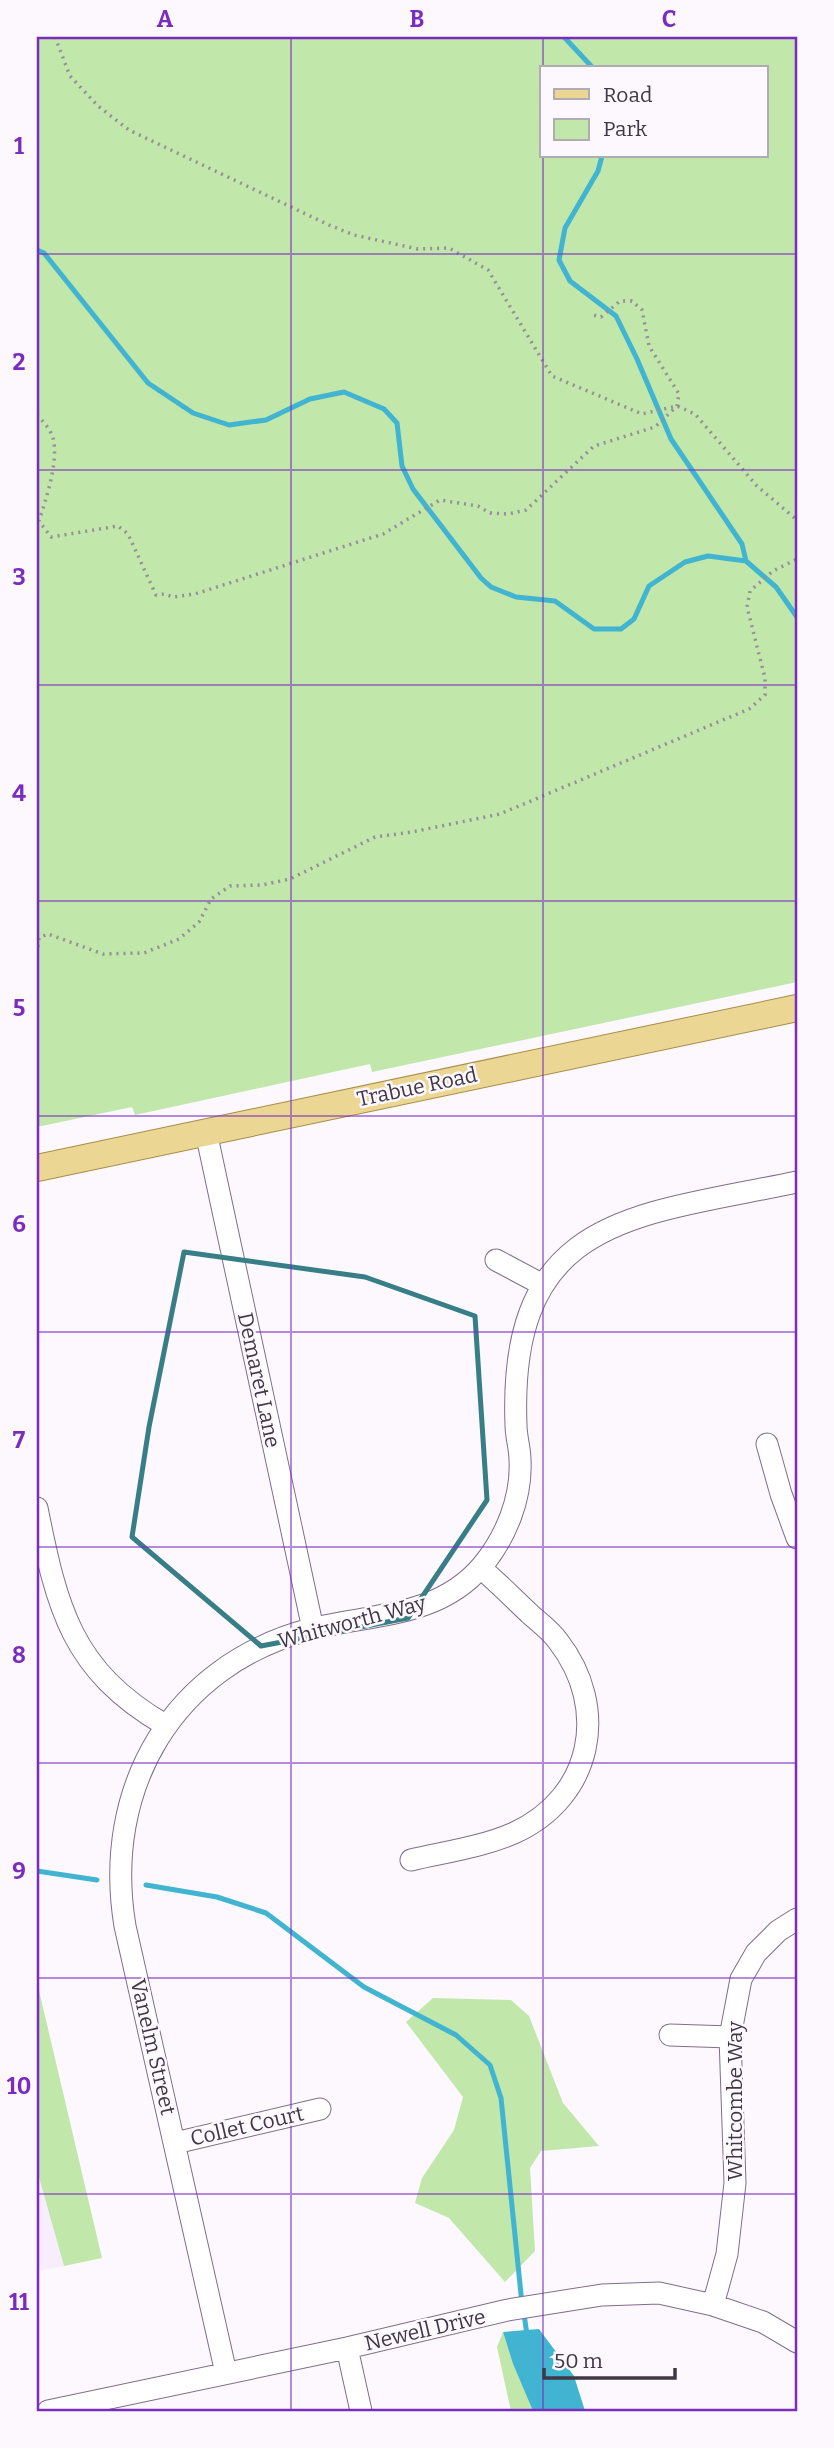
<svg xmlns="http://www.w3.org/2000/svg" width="834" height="2448" viewBox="0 0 834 2448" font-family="Bitter,serif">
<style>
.built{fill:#f7edfd}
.green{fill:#c1e7aa;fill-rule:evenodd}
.water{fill:#40b4d0}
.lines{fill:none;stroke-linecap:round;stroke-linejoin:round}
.stream{stroke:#40b4d0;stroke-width:5}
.minor-casing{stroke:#806e8a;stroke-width:23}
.major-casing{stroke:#a68e49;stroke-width:28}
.path{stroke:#958f99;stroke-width:3.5;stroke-dasharray:2 5;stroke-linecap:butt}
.minor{stroke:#fff;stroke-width:21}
.major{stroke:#ebd793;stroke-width:26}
.marked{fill:none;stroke:#377e87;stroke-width:5;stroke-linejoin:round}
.grid{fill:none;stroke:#7b2cbf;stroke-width:2;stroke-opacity:0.55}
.labels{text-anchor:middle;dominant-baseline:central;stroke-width:5;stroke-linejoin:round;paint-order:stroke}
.street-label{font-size:21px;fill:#403845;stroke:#fcf8fe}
.neatline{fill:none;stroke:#7b2cbf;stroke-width:2.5}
.grid-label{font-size:23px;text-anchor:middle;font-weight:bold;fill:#7b2cbf}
</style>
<rect width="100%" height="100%" fill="#fcf8fe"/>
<!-- built -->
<path class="built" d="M37 2170 64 2266 37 2271Z"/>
<!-- green -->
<path class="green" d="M37 37H797V982L372 1072 370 1064 135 1115 132 1107 37 1127ZM542 68H766V156H542Z
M37 1982 102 2258 64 2266 37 2170Z
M433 1998 511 2000 529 2016 563 2103 599 2146 541 2151 530 2168 535 2251 505 2282 449 2218 415 2203 422 2178 454 2130 463 2097 406 2022Z
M503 2332 513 2364 533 2411H511L497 2347Z"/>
<!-- water -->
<path class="water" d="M539 2329 574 2376 585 2411H533L513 2364 503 2332Z"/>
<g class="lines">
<!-- stream -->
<path class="stream" d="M564 37 593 68
M602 156 598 171 565 228 559 260 570 281 616 316 637 359 671 439 742 544 746 561
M37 250 44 253 148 383 193 413 229 425 266 420 310 399 344 392 384 409 397 423 402 466 413 489 481 578 491 587 516 597 555 601 594 629H621L634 619 649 586 685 562 708 556 746 561 776 587 797 617
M37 1871 97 1880
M146 1885 217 1897 266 1913 364 1987 456 2035 490 2065 501 2098 522 2304
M524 2314 527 2335"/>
<!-- minor casing -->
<g class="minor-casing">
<path id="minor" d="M206 1132 313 1629
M496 1260 543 1285
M767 1444 781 1494 797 1538
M37 1508C57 1608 71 1670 165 1725
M411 1860C445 1852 482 1847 514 1833 593 1797 610 1708 558 1641 551 1631 540 1623 531 1615 514 1599 498 1583 481 1568
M670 2035 730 2037
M175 2143 320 2109
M713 2305 727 2254 735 2183 730 2037 741 1979 756 1953 778 1931 797 1919
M347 2348 361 2411
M226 2373 125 1926C102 1788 173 1665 311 1629 370 1614 438 1618 482 1566 506 1537 522 1498 520 1460 520 1448 516 1437 516 1425 508 1216 633 1216 797 1182
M48 2411 347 2348 508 2310 602 2295 659 2293 713 2305 763 2322 797 2342"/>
</g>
<!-- major casing -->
<g class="major-casing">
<path id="major" d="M37 1168 797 1008"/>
</g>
<!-- path -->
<path class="path" d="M55 37 70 76 98 106 129 130 329 225 354 235 418 249 449 248 488 270 552 376 642 414 677 406 695 414 757 486 797 520
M37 415C42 420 51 430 53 438 59 461 46 499 39 521L51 537 118 526 128 534 156 595 165 594 173 597 195 594 383 534 440 500 478 506 490 513 508 514 526 510 594 446 655 427 677 406 679 394 649 346 642 310 632 301H620L601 317 593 315
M37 954 39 938 48 934 103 954 144 953 179 939 199 922 211 899 230 886 262 885 290 879 375 837 412 832 500 814 749 709 765 695V678L747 607 750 591 773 571 797 559"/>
<!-- minor -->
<use href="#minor" class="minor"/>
<!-- major -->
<use href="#major" class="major"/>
</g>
<!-- marked area -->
<path class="marked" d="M184 1252 365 1277 475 1316 487 1500 408 1618 261 1646 132 1537 149 1427Z"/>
<!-- grid -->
<path class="grid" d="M291 37V2411M543 37V68M543 156V2411M37 254H797M37 470H797M37 685H797M37 901H797M37 1116H797M37 1332H797M37 1547H797M37 1763H797M37 1978H797M37 2194H797"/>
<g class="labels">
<!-- street labels -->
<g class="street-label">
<text transform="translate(417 1087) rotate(-12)">Trabue Road</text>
<text transform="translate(259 1380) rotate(78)">Demaret Lane</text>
<text transform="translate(352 1622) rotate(-15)">Whitworth Way</text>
<text transform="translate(153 2047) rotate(77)">Vanelm Street</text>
<text transform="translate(735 2101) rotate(-90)">Whitcombe Way</text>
<text transform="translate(247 2126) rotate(-13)">Collet Court</text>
<text transform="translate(425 2330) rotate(-13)">Newell Drive</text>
</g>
</g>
<!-- border -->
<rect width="834" height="2448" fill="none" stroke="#fcf8fe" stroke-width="77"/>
<!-- legend -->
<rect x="540" y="66" width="228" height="91" fill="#fcf8fe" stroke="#b1abb4" stroke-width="2"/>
<rect x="554" y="89" width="35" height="10" fill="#ebd793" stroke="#b1abb4" stroke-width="2"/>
<text x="603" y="102" font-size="21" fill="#403845">Road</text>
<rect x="554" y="119" width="35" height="21" fill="#c1e7aa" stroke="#b1abb4" stroke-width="2"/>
<text x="603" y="136" font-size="21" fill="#403845">Park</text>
<!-- scale -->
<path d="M544 2368v10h131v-10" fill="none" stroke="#403845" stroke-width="3.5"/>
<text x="554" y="2368" font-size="21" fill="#403845" stroke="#fcf8fe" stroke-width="5" paint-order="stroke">50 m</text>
<rect x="38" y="38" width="758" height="2372" class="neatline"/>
<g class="grid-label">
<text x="165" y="27">A</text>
<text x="417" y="27">B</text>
<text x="669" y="27">C</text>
<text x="19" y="154">1</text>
<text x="19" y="370">2</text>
<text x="19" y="585">3</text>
<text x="19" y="801">4</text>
<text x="19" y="1016">5</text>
<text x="19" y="1232">6</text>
<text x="19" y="1448">7</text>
<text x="19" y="1663">8</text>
<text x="19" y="1879">9</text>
<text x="19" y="2094">10</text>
<text x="19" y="2310">11</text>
</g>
</svg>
